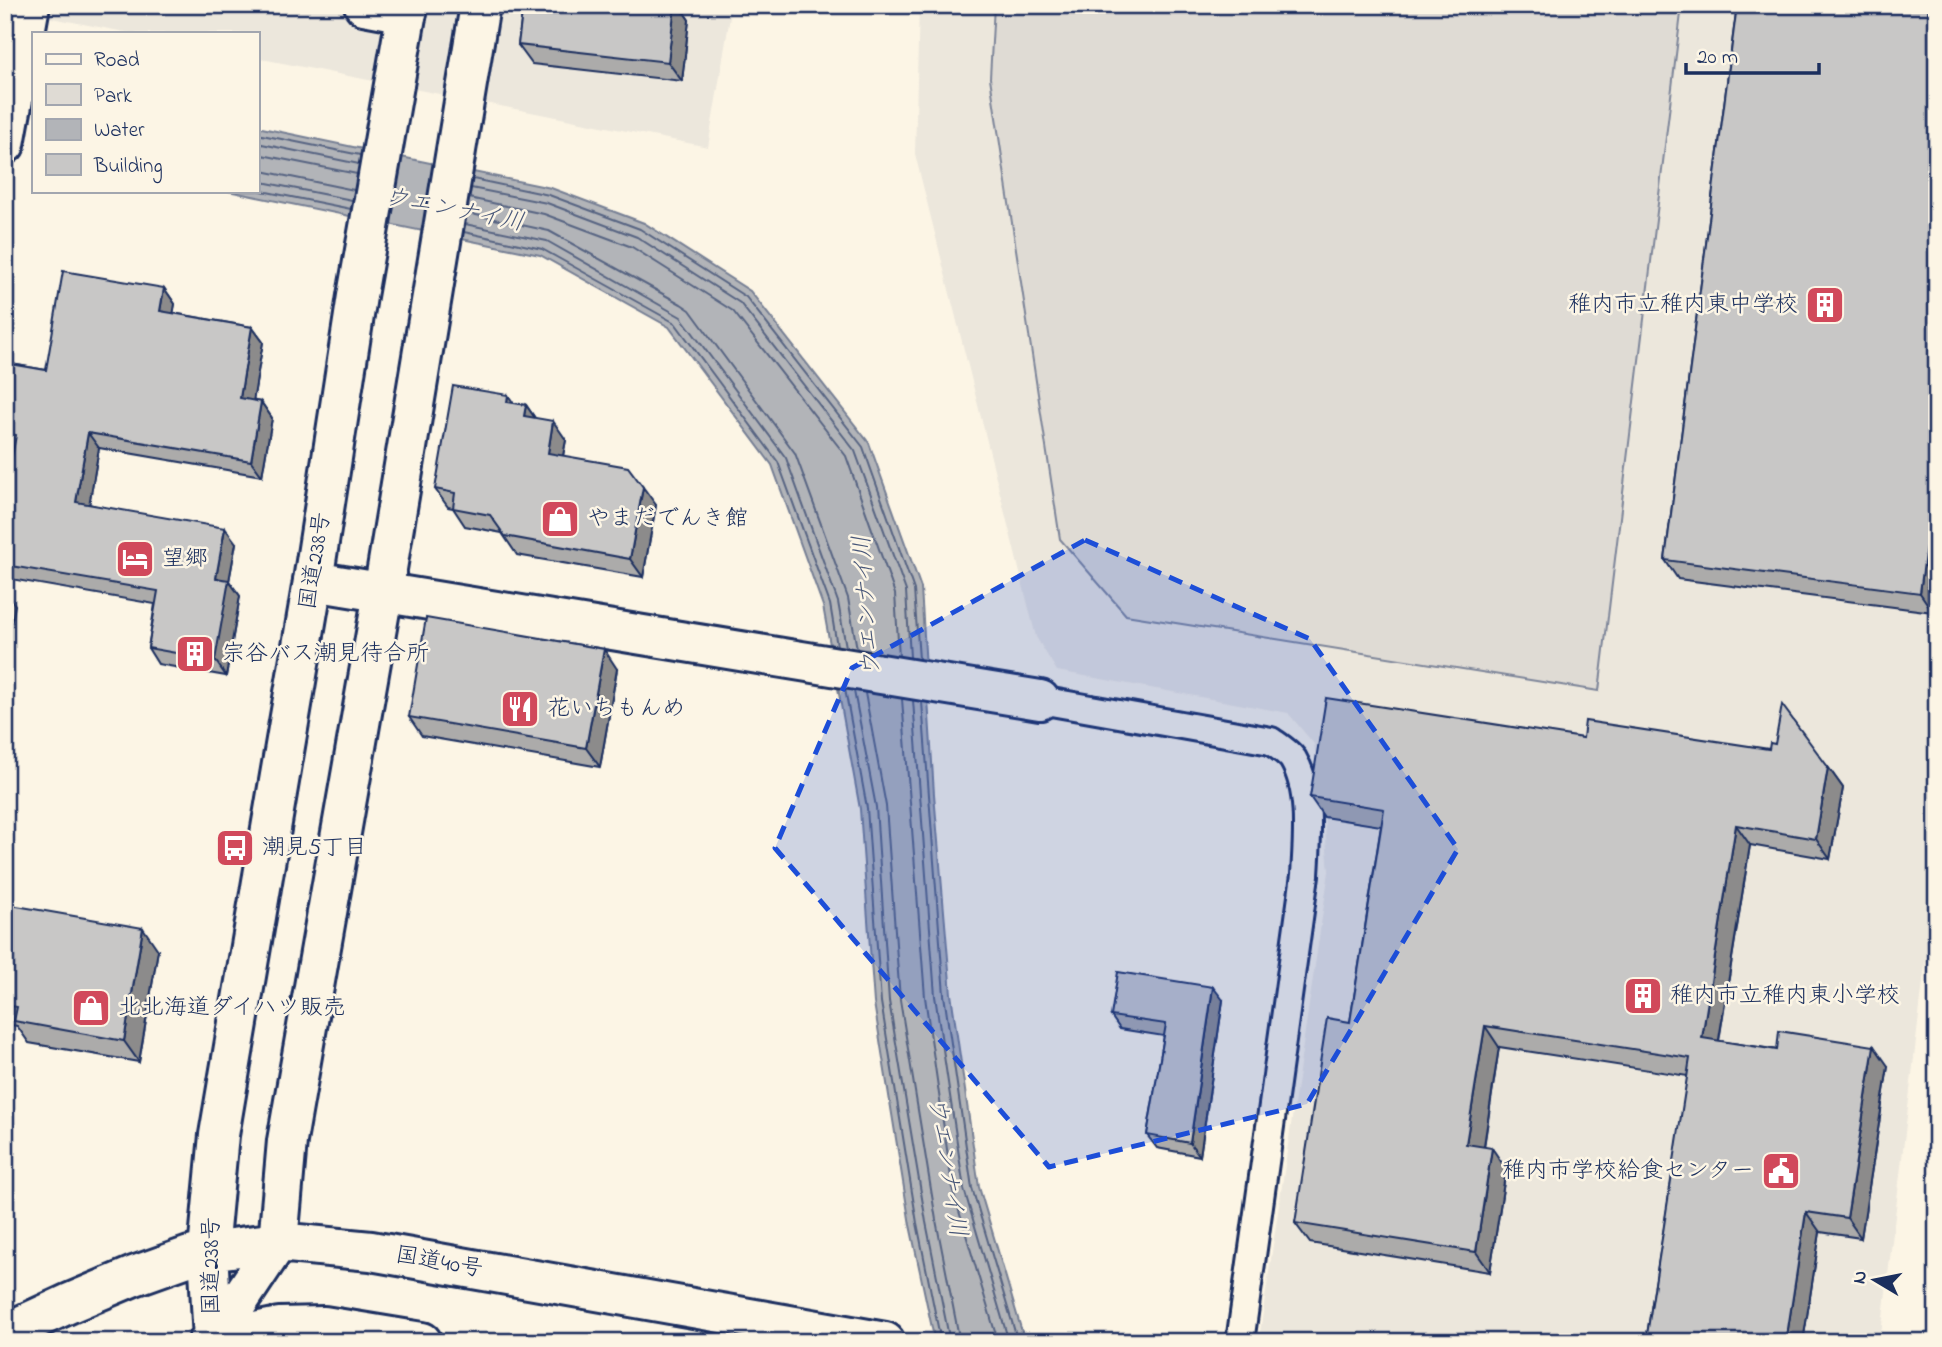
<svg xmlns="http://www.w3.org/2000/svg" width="1942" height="1347" viewBox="0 0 1942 1347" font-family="'Indie Flower','Klee One',sans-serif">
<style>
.built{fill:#ece7dc}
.green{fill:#dfdbd4;stroke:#7d8599;stroke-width:2}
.water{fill:#b2b4b8;stroke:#767f94;stroke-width:2}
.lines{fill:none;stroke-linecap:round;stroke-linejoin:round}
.shore{stroke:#576482;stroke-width:2}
.service-casing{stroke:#1b2f5e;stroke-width:32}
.minor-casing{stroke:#1b2f5e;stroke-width:44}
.tertiary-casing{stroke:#1b2f5e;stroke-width:44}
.trunk-casing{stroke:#1b2f5e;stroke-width:44}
.service{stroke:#fcf5e5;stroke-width:26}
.minor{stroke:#fcf5e5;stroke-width:38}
.tertiary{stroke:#fcf5e5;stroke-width:38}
.trunk{stroke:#fcf5e5;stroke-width:38}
.wall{fill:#acabaa;stroke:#1b2f5e;stroke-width:2}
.shaded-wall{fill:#8c8b8b;stroke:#1b2f5e;stroke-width:2}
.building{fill:#c8c7c6;stroke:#1b2f5e;stroke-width:2}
.marked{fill:#1d4ed8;fill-opacity:0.2;stroke:#1d4ed8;stroke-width:5;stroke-dasharray:14 9;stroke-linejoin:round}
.labels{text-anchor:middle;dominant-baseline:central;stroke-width:5;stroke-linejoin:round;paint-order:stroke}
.poi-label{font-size:23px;fill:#1b2f5e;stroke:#fcf5e5;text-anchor:start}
.street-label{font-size:23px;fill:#1b2f5e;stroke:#fcf5e5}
.water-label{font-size:24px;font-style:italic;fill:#485779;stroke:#fcf5e5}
</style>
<rect width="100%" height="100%" fill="#fcf5e5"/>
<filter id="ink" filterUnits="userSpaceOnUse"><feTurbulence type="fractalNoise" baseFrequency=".0143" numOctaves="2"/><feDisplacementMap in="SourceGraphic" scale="14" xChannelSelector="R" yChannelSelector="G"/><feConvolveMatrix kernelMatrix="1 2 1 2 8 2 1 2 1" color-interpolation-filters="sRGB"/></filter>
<g filter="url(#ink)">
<!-- built -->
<path class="built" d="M5 5H732L708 147 257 58V33H130L5 9Z
M919 5H1937V865L1880 1342H1293L1259 1339 1329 871 1322 797 1314 744 1288 713 1057 671 1036 637 915 154Z"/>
<!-- green -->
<path class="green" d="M994 5H1682L1599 691 1126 615 1060 539 990 78Z"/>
<!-- water -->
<path class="water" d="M257 127 551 188 644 223 750 291 869 443 921 588 934 794 951 994 979 1187 1025 1342H935L910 1225 874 1003 860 809 823 606 772 465 669 327 540 255 228 191H257Z"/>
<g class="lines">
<!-- shore -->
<path class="shore" d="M257 134 360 155
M257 143 359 164
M257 154 357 174
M257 170 354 190
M473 179 549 195 640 229 746 297 863 447 914 590 919 659
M257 181 352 200
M471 188 547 203 637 237 740 303 855 451 906 591 910 657
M257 190 351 209
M469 198 544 214 632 247 733 311 846 456 895 594 899 656
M467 213 549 231 681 304 690 310 795 453 848 598 857 649
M465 224 547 241 681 317 786 458 838 602 846 647
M464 232 542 249 675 323 778 462 830 604 837 646
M845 689 867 808 881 1002 917 1223 941 1342
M854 691 876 807 889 1001 926 1222 950 1342
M865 693 886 806 900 1000 936 1220 960 1342
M902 699 925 997 953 1191 998 1342
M913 700 935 996 964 1189 1009 1342
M922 702 944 995 972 1188 1018 1342"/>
<!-- service casing -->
<g class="service-casing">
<path id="service" d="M1040 700 1271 741C1278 746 1288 752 1293 759 1312 791 1307 839 1305 875L1240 1342"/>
</g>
<!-- minor casing -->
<g class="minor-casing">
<path id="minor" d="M364 5 407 13
M313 581 1040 700"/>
</g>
<!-- tertiary casing -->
<g class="tertiary-casing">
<path id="tertiary" d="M5 144 30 5"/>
</g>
<!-- trunk casing -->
<g class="trunk-casing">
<path id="trunk" d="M5 1333 70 1303 134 1276 190 1256 208 1251 278 1242 371 1251 885 1342
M213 1340 278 1242 287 1141 383 593 480 5
M213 1340 208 1251 219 1135 313 581 357 296 408 5
M208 1342 279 1327 324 1326 422 1342"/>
</g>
<!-- service -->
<use href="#service" class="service"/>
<!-- minor -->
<use href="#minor" class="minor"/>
<!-- tertiary -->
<use href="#tertiary" class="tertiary"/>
<!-- trunk -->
<use href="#trunk" class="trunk"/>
</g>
<!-- wall -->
<path class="wall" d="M523 5H679L689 20 682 81 532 64 518 45Z
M1737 5 1933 612 1678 579 1665 560Z
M164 288 175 304 173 313 252 327 263 342 253 401 261 402 272 418 262 476 99 448 89 504 236 543 229 581 240 596 226 676 158 664 148 648 155 604 5 578 14 448 5 446V363L46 370Z
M514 403 526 405 535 418 566 440 563 456 656 505 643 577 517 555 502 533 465 526 453 508 448 507 435 489Z
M617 669 600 767 422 736 409 717Z
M1583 738 1828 767 1843 788 1830 859 1750 845 1719 1041 1888 1066 1861 1238 1820 1232 1803 1342H1652L1647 1335 1688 1076 1499 1047 1484 1147 1506 1169 1490 1272 1310 1243 1295 1223 1350 1022 1381 826 1324 817 1310 797Z
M5 904 158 950 139 1062 29 1043 17 1026 5 1024Z
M1223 1000 1200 1156 1157 1148 1147 1135 1164 1036 1120 1029 1111 1016Z"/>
<!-- shaded-wall -->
<path class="shaded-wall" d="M675 5H679L689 20 682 81 668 62Z
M1929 5H1937V25L1928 13Z
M164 288 175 304 171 327 160 311Z
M252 327 263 342 251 414 240 398Z
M508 395 521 414 507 402Z
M261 402 272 418 262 476 251 461Z
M526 405 539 424 524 416Z
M553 421 566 440 560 471 548 453Z
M88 433 99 448 87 517 76 502Z
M1937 461V581L1933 612 1920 593Z
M643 487 656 505 643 577 630 559Z
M225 528 236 543 229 581 240 596 226 676 215 660 216 578Z
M6 592 15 605 5 661V595Z
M604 649 617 669 600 767 586 748Z
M1828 767 1843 788 1830 859 1816 839Z
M1736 825 1750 845 1716 1058 1702 1038Z
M143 928 158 950 139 1062 124 1041Z
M1213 987 1223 1000 1200 1156 1190 1143Z
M1485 1026 1499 1047 1481 1165 1466 1144Z
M1874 1046 1888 1066 1861 1238 1847 1218Z
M1492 1148 1506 1169 1490 1272 1476 1252Z
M1806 1212 1820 1232 1803 1342H1786Z"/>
<!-- building -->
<path class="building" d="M523 5H675L668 62 518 45Z
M1737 5H1929L1928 13 1937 14V461L1920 593 1665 560Z
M63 271 164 288 160 311 252 327 240 398 261 402 251 461 88 433 76 502 225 528 216 578 229 580 215 660 148 648 158 591 5 565V495L16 435 5 433V363L46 370Z
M453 386 508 395 507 402 526 405 524 416 553 421 548 453 628 467 643 487 630 559 505 536 490 515 453 508 455 493 435 489Z
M426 618 604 649 586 748 409 717Z
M1326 698 1583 738 1585 721 1769 749 1770 743 1775 744 1782 705 1828 767 1816 839 1736 825 1702 1038 1777 1050 1779 1031 1874 1046 1847 1218 1806 1212 1786 1342H1693L1647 1335 1690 1058 1485 1026 1466 1144 1492 1148 1476 1252 1295 1223 1327 1018 1350 1022 1384 809 1310 797Z
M5 904 143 928 124 1041 14 1021 17 1007 5 1005Z
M1118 972 1213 987 1190 1143 1147 1135 1166 1024 1111 1016Z"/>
</g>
<!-- marked area -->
<path class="marked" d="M1085 540 1310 639 1458 849 1307 1104 1049 1167 775 848 852 668Z"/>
<!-- icons -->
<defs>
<g id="building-square" transform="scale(2.0125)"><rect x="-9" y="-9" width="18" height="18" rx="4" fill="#d1495b" stroke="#fcf5e5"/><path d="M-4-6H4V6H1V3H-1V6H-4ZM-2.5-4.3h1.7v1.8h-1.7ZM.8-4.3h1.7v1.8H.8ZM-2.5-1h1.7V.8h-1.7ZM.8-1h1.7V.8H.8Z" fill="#fff"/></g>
<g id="shop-square" transform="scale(2.0125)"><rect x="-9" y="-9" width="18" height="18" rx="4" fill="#d1495b" stroke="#fcf5e5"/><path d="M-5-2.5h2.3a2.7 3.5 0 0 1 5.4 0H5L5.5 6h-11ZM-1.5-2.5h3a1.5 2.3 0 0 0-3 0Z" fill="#fff"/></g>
<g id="hotel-square" transform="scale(2.0125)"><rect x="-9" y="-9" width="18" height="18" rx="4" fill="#d1495b" stroke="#fcf5e5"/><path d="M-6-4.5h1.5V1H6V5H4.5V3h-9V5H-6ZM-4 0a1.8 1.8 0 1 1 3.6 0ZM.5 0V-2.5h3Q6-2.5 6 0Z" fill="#fff"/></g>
<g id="restaurant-square" transform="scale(2.0125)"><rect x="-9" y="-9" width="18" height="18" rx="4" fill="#d1495b" stroke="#fcf5e5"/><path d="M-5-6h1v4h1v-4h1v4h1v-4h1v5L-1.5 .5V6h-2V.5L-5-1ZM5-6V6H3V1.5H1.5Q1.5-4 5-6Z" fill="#fff"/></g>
<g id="bus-square" transform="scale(2.0125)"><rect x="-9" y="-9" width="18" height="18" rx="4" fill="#d1495b" stroke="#fcf5e5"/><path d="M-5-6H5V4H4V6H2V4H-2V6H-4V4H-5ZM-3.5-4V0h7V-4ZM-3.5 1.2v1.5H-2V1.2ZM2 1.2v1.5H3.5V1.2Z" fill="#fff"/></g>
<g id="civic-square" transform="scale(2.0125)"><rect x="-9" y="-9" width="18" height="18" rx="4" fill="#d1495b" stroke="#fcf5e5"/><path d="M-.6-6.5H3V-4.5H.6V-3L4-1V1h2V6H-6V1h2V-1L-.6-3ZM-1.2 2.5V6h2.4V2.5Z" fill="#fff"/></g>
</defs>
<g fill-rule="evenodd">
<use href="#building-square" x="1825" y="305"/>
<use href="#shop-square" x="560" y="519"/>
<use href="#hotel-square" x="135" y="559"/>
<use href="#building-square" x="195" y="654"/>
<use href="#restaurant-square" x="520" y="709"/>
<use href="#bus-square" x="235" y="848"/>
<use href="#building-square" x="1643" y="996"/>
<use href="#shop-square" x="91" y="1008"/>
<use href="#civic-square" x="1781" y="1171"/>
</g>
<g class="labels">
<!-- poi labels -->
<g class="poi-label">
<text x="1798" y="305" text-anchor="end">稚内市立稚内東中学校</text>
<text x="587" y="519">やまだでんき館</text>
<text x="162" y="559">望郷</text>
<text x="222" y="654">宗谷バス潮見待合所</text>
<text x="547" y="709">花いちもんめ</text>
<text x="262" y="848">潮見5丁目</text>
<text x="1670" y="996">稚内市立稚内東小学校</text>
<text x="118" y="1008">北北海道ダイハツ販売</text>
<text x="1754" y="1171" text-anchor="end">稚内市学校給食センター</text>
</g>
<!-- street labels -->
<g class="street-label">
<text transform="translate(316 561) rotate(-81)">国道238号</text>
<text transform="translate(439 1263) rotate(10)">国道40号</text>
<text transform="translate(212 1266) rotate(-90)">国道238号</text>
</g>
<!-- water labels -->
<g class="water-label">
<text transform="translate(454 211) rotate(11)">ウエンナイ川</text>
<text transform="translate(868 606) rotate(-94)">ウエンナイ川</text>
<text transform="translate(946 1167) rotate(81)">ウエンナイ川</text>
</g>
</g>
<!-- margin -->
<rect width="1942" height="1347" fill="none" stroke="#fcf5e5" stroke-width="28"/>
<rect x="14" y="14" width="1914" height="1319" fill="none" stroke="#1b2f5e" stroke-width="2.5" filter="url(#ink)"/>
<!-- legend -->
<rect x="32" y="32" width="228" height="161" fill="#fcf5e5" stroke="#a2a6af" stroke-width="2"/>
<rect x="46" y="54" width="35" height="10" fill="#fcf5e5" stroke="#a2a6af" stroke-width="2"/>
<text x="94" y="66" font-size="21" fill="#1b2f5e">Road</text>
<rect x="46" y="84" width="35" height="21" fill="#dfdbd4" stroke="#a2a6af" stroke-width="2"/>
<text x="94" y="102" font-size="21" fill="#1b2f5e">Park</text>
<rect x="46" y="119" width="35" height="21" fill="#b2b4b8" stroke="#a2a6af" stroke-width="2"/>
<text x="94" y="136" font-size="21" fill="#1b2f5e">Water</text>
<rect x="46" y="154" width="35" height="21" fill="#c8c7c6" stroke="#a2a6af" stroke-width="2"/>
<text x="94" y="172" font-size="21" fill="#1b2f5e">Building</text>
<!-- north arrow -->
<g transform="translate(1875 1280) rotate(280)" stroke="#fcf5e5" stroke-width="5" paint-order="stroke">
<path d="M0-5L12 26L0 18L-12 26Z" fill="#1b2f5e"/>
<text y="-10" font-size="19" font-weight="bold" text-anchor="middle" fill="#1b2f5e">N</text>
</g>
<!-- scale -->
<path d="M1686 63v10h133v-10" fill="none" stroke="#1b2f5e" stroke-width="3.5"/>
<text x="1697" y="63" font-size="21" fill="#1b2f5e" stroke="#fcf5e5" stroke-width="5" paint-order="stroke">20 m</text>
</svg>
